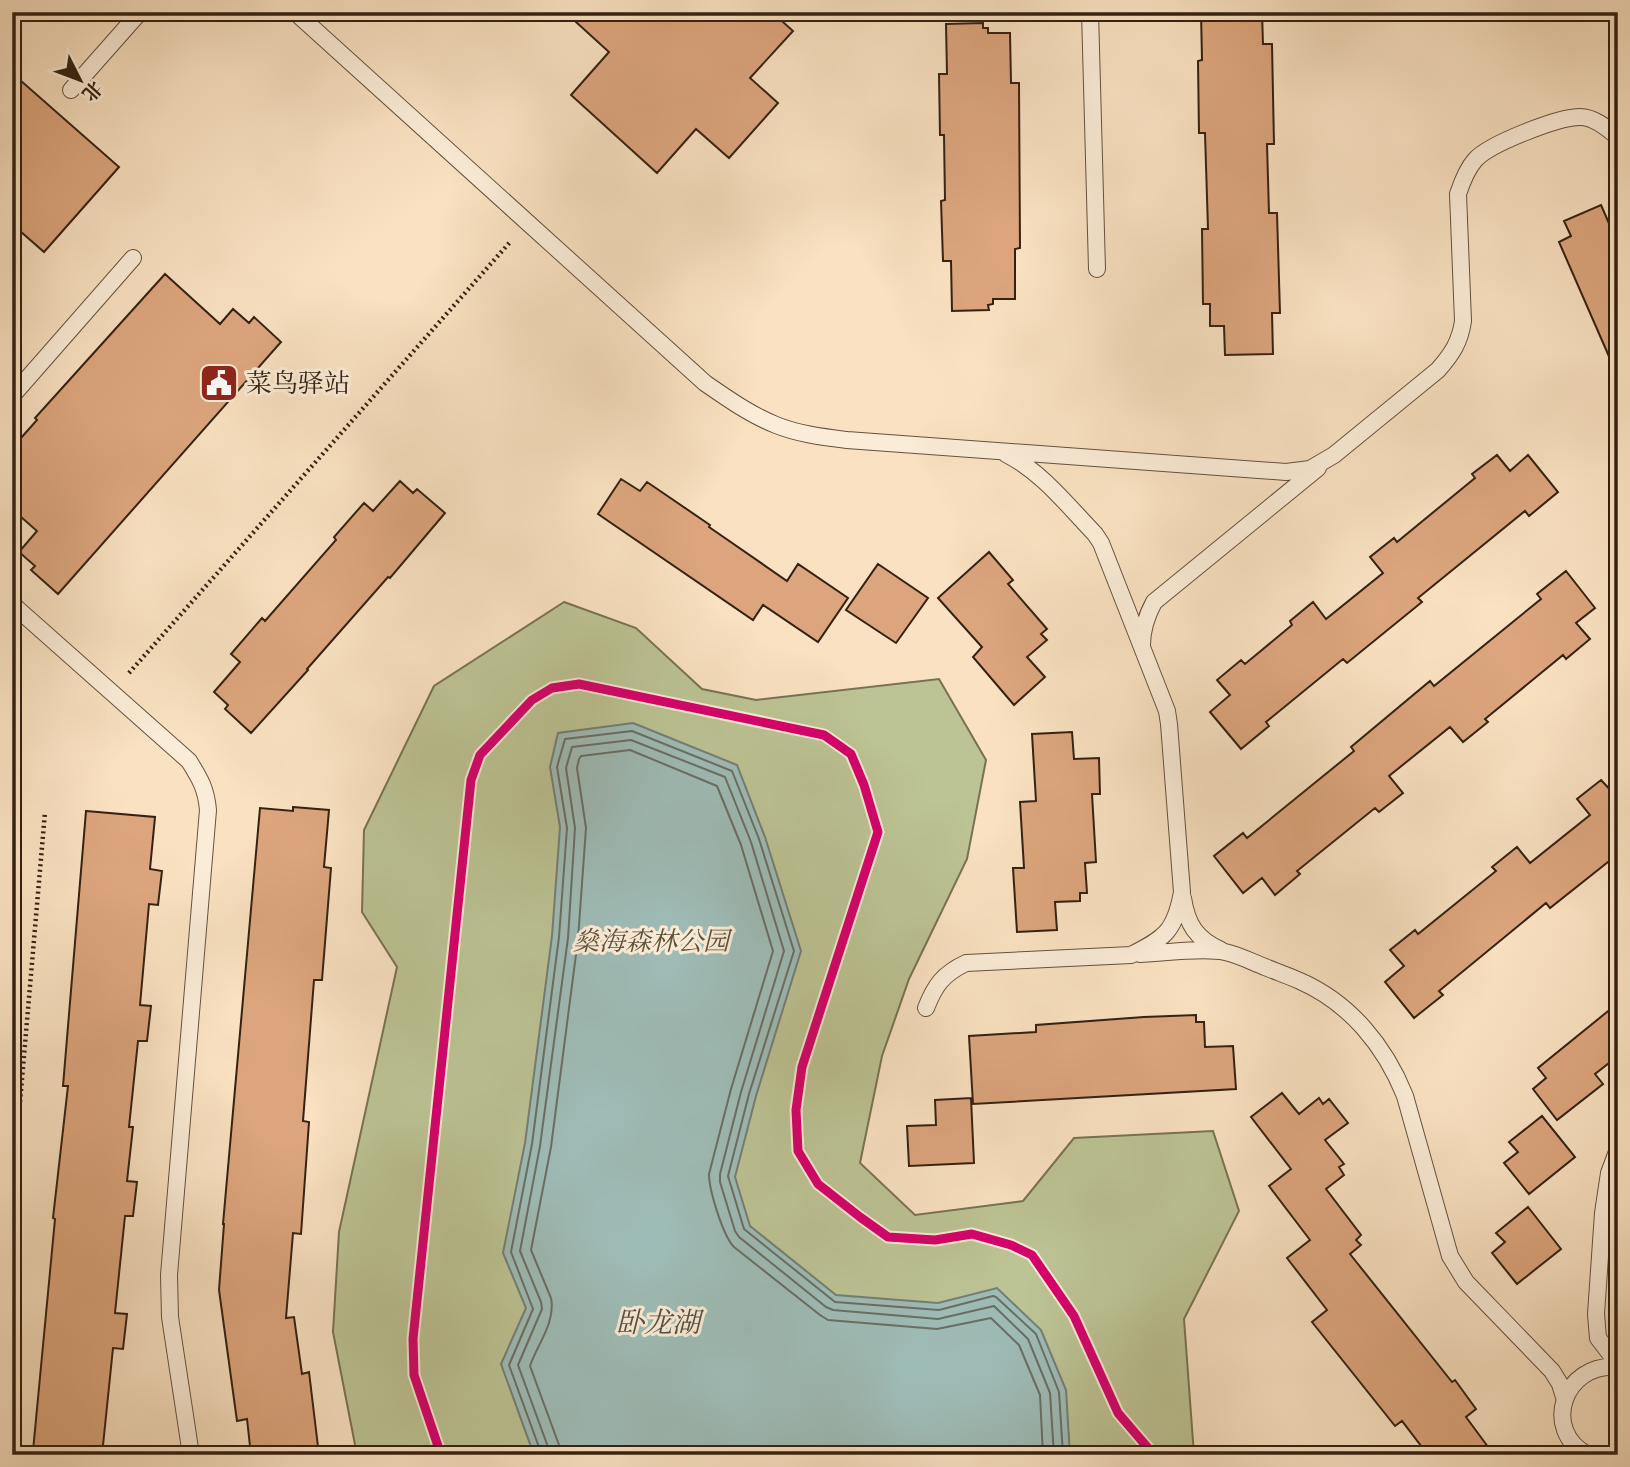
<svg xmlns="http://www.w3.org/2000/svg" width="1630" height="1467" viewBox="0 0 1630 1467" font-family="'EB Garamond','Noto Serif SC',serif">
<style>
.green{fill:#bcc394;stroke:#787253;stroke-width:2}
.water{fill:#9ebcb7;stroke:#747e75;stroke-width:2}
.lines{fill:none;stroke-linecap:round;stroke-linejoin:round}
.shore{stroke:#696e64;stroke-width:2}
.building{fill:#dca57d;stroke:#342112;stroke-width:2}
.lane-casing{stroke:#65513e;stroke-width:18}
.path{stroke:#342112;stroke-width:4.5;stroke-dasharray:2 3.5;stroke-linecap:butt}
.lane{stroke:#fbecd7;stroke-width:16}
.cycleway-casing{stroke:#fbecd7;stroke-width:13}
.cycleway{stroke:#d6006c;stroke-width:9}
.labels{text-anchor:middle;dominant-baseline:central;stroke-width:6;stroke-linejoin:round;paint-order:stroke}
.poi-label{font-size:26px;fill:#342112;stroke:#fbecd7;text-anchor:start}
.park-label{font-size:26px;font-style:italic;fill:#5d5239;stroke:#fbecd7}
.water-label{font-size:28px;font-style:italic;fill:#545044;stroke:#fbecd7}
</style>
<rect width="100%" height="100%" fill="#f9e1c1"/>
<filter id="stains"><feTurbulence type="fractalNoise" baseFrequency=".00286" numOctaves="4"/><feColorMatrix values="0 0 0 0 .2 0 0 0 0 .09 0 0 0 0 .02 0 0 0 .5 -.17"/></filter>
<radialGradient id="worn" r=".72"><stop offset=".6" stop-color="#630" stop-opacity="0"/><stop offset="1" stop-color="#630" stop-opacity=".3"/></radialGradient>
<!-- green -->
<path class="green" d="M564 602 636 628 702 689 756 700 939 679 986 760 967 859 909 979 882 1056 860 1163 915 1215 1023 1201 1074 1138 1213 1131 1239 1211 1184 1319 1194 1455H357L333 1332 339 1232 397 967 362 912 364 830 434 686Z"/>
<!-- water -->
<path class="water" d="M633 723 737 765 765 837 801 951 756 1096 735 1177 750 1226 836 1295 938 1303 997 1288 1041 1330 1066 1390 1070 1455H534L501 1364 526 1308 503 1253 525 1143 552 936 560 827 550 767 558 733Z"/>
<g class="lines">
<!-- shore -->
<path class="shore" d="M540 1455V1450L509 1365 533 1309 511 1252 532 1144 559 937 567 828 557 767 565 739 632 731 732 771 759 839 794 951 749 1094 728 1176 744 1229 835 1302 939 1310 993 1296 996 1297 1036 1334 1059 1392 1063 1455
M549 1455 548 1447 518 1365 542 1309 541 1302 520 1251 540 1146 568 938 575 828 566 768 572 747 631 740 725 777 751 842 784 951 741 1092 720 1174V1182L735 1231 739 1237 826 1307 833 1310 938 1319 994 1306 1028 1339 1050 1393 1054 1455
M560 1455 559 1445 530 1366C537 1345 556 1322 551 1298L531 1250 551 1147 578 939 586 828 577 768 579 759 581 756 630 750 717 786 741 845 773 951 731 1089 709 1174C709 1190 723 1236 734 1247L820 1315 828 1320 937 1329 991 1318 1019 1345 1040 1395 1043 1455"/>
</g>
<!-- building -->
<path class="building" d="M565 12H772L793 31 750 78 778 103 729 158 696 129 657 173 571 95 609 52Z
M1201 12H1262L1263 44H1272L1274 144H1267L1269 213H1277L1280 313H1272L1273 354 1225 355 1224 326H1210V304H1203L1202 229H1208L1205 133H1199L1198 61 1202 60Z
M983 23V28H988V33H1010L1011 83H1019L1020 248 1015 249V299H993V304L988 305 989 310 952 311 951 261H943L941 201 945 200 944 135H940L939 74H947L946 24Z
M12 73 119 167 44 252 12 224Z
M1601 205 1618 244V377L1559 242 1571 236 1564 221Z
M165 274 220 324 233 309 249 323 254 317 281 342 58 594 31 570 35 566 19 552 37 531 12 509V448L37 420 35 418Z
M1497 455 1510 471 1528 455 1558 492 1529 516 1525 511 1418 598 1422 602 1347 663 1343 659 1266 722 1269 726 1241 749 1210 712 1230 695 1217 680 1241 660 1245 664 1292 625 1290 621 1313 602 1326 619 1383 573 1370 557 1394 538 1397 542 1475 478 1472 474Z
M621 479 640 491 647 482 710 525 709 527 787 581 798 564 848 598 818 642 763 605 753 620 598 514Z
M400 481 413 493 417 489 445 513 390 578 388 577 307 669 308 670 251 733 225 709 228 705 214 692 240 662 231 654 262 618 265 621 336 540 334 537 364 503 373 511Z
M989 552 1013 580 1008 584 1047 629 1041 634 1047 640 1027 657 1045 677 1014 705 973 657 982 647 938 598Z
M878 564 928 598 896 643 846 610Z
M1566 571 1595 608 1576 623 1590 639 1566 659 1563 655 1485 719 1488 722 1463 742 1450 727 1389 776 1403 793 1379 812 1375 808 1297 871 1300 874 1275 895 1262 878 1243 893 1214 856 1243 833 1247 838 1354 751 1351 747 1430 681 1434 686 1541 599 1537 594Z
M1072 732 1074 759 1099 758 1100 794H1092L1096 862 1085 863 1087 893H1080V901L1055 902 1057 930 1017 932 1013 868H1024L1020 802 1036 801 1032 734Z
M1601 780 1615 795 1618 792V854L1550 908 1546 903 1439 991 1443 995 1414 1018 1385 982 1404 966 1390 950 1415 930 1418 934 1496 871 1492 867 1517 847 1530 863 1590 815 1577 799Z
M293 807 329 810 324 867 331 868 322 980H314L303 1121 309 1122 301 1234 293 1233 286 1318 294 1317 302 1374 309 1372 319 1455H251L247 1419 237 1421 219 1290 224 1224H223L260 808 293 811Z
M86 811 155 817 150 869 162 871 158 905 149 904 140 1005 151 1006 147 1041H138L129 1127H133L127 1181 137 1182 133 1216H125L115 1313 127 1314 123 1349 113 1348 102 1455H38V1451H33L55 1219 53 1218 68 1086H63Z
M1618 1003V1056L1595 1074 1603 1084 1557 1120 1533 1089 1546 1078 1538 1068Z
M1196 1015V1022H1204L1205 1047 1233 1046 1236 1089 973 1104 969 1036 1036 1032V1025L1144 1017Z
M1282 1093 1299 1114 1319 1098 1323 1104 1329 1099 1348 1123 1325 1140 1344 1164 1339 1167 1344 1175 1326 1189 1361 1235 1356 1240 1361 1245 1350 1254 1452 1382 1455 1380 1476 1409 1466 1417 1494 1455H1428L1402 1421 1395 1426 1312 1322 1327 1310 1287 1258 1310 1240 1269 1186 1291 1169 1251 1117Z
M971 1098 974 1163 909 1166 907 1126 936 1125 935 1100Z
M1542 1116 1575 1157 1529 1194 1504 1163 1518 1152 1509 1142Z
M1528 1207 1561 1249 1517 1284 1492 1253 1505 1242 1496 1233Z"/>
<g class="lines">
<!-- lane casing -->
<g class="lane-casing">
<path id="lane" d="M295 12 705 383C728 399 751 415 776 425 798 434 823 437 847 440L1286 472 1310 469 1334 455 1438 370C1452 354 1460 342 1463 321L1458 194C1462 182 1467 169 1475 160 1489 144 1558 117 1580 117 1594 117 1607 128 1618 137
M1090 12 1097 269
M71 90 140 12
M12 396 133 258
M12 604 189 761C200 779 206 788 208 810L169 1275 170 1317 191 1455
M1142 645C1142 629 1146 617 1154 602L1318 468
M1183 898C1187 924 1196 939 1221 950
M1140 954C1162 953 1205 947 1225 952 1239 955 1252 962 1265 967 1277 972 1289 976 1300 981 1350 1003 1385 1046 1405 1096L1450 1256 1466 1282 1552 1371 1560 1384 1565 1400
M926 1008C935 985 943 974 966 963L1131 955C1165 938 1175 931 1182 892L1169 724 1167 711 1101 543 1095 534C1067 505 1042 472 1006 454
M1618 1149 1609 1173 1603 1213 1596 1314 1598 1338 1618 1364
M1588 1455C1541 1431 1563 1362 1618 1367"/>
</g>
<!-- path -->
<path class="path" d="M129 673 511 241
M12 1195 45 812"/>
<!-- lane -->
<use href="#lane" class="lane"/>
<!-- cycleway casing -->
<g class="cycleway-casing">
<path id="cycleway" d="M441 1455 414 1375 413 1339 471 780 480 755 532 700 552 688 579 684 824 735 851 754 864 785 878 832 802 1067 796 1110 798 1151 818 1184 860 1217 888 1237 935 1240 972 1234 1011 1245 1032 1255 1074 1316 1118 1413 1154 1455"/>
</g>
<!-- cycleway -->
<use href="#cycleway" class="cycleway"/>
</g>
<!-- icons -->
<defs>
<g id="civic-square" transform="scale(2.0125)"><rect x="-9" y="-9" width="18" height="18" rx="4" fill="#8f2418" stroke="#fbecd7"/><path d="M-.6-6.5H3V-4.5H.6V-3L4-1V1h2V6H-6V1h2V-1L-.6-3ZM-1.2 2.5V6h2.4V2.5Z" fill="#fff"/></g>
</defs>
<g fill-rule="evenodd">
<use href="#civic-square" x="219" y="383"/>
</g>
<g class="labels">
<!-- poi labels -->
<g class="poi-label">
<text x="246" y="383">菜鸟驿站</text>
</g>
<!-- park labels -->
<g class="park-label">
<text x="651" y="941">燊海森林公园</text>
</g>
<!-- water labels -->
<g class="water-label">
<text x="658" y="1322">卧龙湖</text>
</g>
</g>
<!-- margin -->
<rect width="1630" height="1467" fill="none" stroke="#f9e1c1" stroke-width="42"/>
<rect x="14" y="14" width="1602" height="1439" fill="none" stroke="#342112" stroke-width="3.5"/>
<rect x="21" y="21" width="1588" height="1425" fill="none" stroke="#342112" stroke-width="2"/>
<!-- north arrow -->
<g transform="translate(80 80) rotate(132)" stroke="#fbecd7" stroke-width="5" paint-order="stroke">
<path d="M0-5L12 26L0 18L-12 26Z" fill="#342112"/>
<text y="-10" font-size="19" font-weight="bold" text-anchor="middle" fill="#342112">北</text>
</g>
<rect width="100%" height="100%" filter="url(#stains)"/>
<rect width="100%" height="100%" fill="url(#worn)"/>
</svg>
